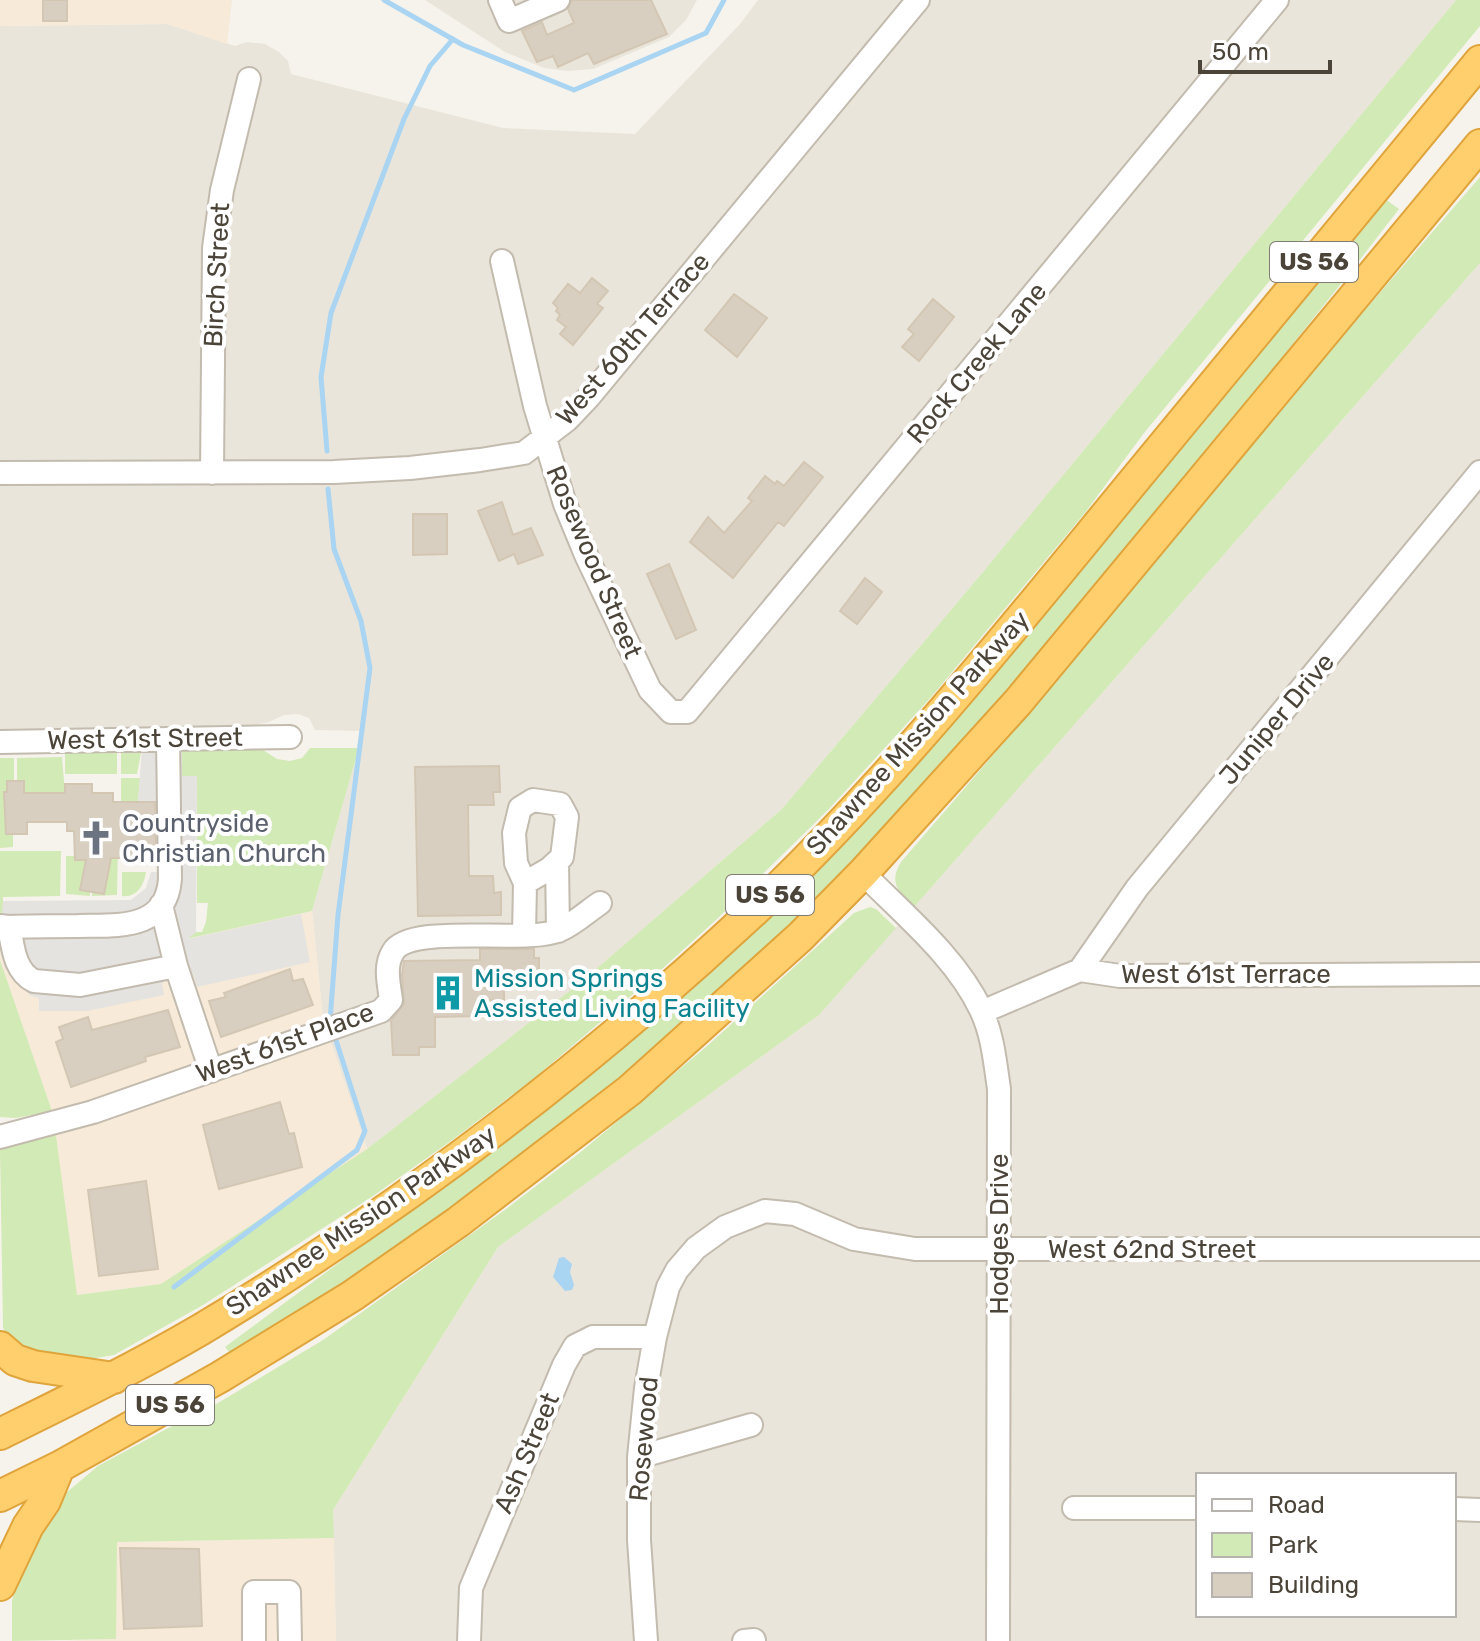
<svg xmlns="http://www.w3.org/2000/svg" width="1480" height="1641" viewBox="0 0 1480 1641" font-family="Rubik,sans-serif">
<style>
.residential{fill:#eae5da;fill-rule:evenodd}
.commercial{fill:#f7ead8}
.green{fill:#d2eab5}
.parking{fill:#e5e3e0}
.water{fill:#a9d4f2}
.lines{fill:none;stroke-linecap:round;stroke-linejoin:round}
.stream{stroke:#a9d4f2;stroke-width:5}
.building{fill:#d8cfc1;stroke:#d3c7b4;stroke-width:2}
.minor-casing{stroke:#c2bbae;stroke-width:26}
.highway-casing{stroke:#e0a43c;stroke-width:34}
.minor{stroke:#fff;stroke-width:22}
.highway{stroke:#ffcf6e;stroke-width:30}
.labels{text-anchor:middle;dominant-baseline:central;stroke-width:8;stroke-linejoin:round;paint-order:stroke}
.shield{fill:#fff;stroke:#817c74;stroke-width:2}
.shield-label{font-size:24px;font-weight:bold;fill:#4b4439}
.street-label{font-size:26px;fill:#4b4439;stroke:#fff}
.worship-label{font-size:26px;fill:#5b616d;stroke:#fff;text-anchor:start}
.culture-label{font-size:26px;fill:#0d838f;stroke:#fff;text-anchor:start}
</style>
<rect width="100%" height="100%" fill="#f6f3ec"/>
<!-- residential -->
<path class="residential" d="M425 0H697L686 20 669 37 593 69 567 71 544 68 505 52Z
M758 0H1456L973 584 781 810 581 982 367 1149 323 1019 312 911 364 731 315 730 309 718 298 714 284 715 269 722 246 727 0 730V26L168 24 235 46 247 42 265 44 279 52 288 61 291 74 503 128 635 134 740 24Z
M1480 263V1641H336L333 1510 498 1247 819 1015ZM1198 1475H1454V1615H1198Z"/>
<!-- commercial -->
<path class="commercial" d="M0 0H232L227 44 168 24 0 26Z
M312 911 323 1019 294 1034 78 1106 52 1111 0 960V950L79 963Z
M331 1042 367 1149 161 1284 76 1295 56 1135Z
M334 1538 336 1641H57L115 1639 117 1542Z"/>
<!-- green -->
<path class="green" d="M1456 0H1480V26L1144 433 1084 514 932 696 829 809 717 919 651 979 532 1080 455 1138 373 1196 203 1305 114 1355 84 1360 30 1354 6 1335 3 1327 0 1150 10 1144 56 1135 77 1295 161 1284 367 1149 581 982 781 810 973 584Z
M1480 177V263L914 907C899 893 888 883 901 862L1019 725 1339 340Z
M1385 199 1399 209C1315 319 1227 425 1139 532 1049 640 960 748 864 851 679 1048 462 1216 230 1353L225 1347 551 1106 694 984Z
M117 748V774H65V749Z
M121 748H142L137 774H121Z
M182 748H260L277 759 290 761 302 758 310 748H359L312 911 186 939 196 932H202L206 922 208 903H197V776H182Z
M62 757 65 793H24V781H17V758Z
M0 758H14V781H7V792L4 793 6 834H13V847L0 848Z
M121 778H140L138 802H121Z
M113 845H118L117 895 92 896V892L104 894Z
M0 851H61L60 896 3 897V911L0 916Z
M66 856H75V860H86L80 889 90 892V896L66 894Z
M122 872H146C144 885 137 898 122 896Z
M870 907 876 909 896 928 819 1015 498 1247 333 1510 334 1538 117 1542 116 1639 12 1641V1601L16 1584 54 1503 98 1466 198 1412H203L323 1340 502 1212 582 1151 706 1047 854 913Z
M0 960 52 1111 16 1118 0 1117Z"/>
<!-- parking -->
<path class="parking" d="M142 748H182V776H197L196 932 188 939 301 914 310 962 197 987 193 974H188L212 1055 192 1068 194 1059 167 980 162 983 164 995 87 1011H39V998L31 996 5 968 0 950 3 901 131 900 146 888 151 872H161L160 802H138Z"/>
<!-- water -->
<path class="water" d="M564 1257 572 1264 570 1272 574 1285 572 1290 565 1291 553 1277 559 1258Z"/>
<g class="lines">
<!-- stream -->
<path class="stream" d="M384 0 463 45 574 90 706 33 724 0
M327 451 321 377 331 313 404 119 430 66 453 39
M328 489 334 549 361 621 370 668 338 915 330 1021
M174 1287 357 1150 365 1131 334 1034"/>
</g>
<!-- building -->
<path class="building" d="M43 0H67V21H43Z
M572 0H651L667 34 594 64 588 53 558 67 553 56 537 62 522 31 542 22 547 35 574 23 568 9Z
M592 278 608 291 597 304 603 308 573 345 560 334 566 327 557 320 560 315 556 311 558 308 553 303 568 284 580 293Z
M734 294 767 318 737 357 705 330Z
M933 299 954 317 919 361 902 347 914 334 908 329Z
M804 462 823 477 784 526 778 522 733 578 690 542 708 517 724 533 752 501 748 498 765 476 775 484 777 481 784 486Z
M502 502 513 535 531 528 543 555 518 564 514 554 499 561 478 511Z
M413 514H447V554L413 555Z
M669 564 696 630 676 639 647 574Z
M865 578 882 592 857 624 840 611Z
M499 766 500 792H493L494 805H468L469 876H493L494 893 501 892V915L418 916 415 767Z
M7 781H24V793H65V784H92V793H113V802H155L156 858H111L104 894 80 890 86 860H75L74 831H67V822H27V834H6L4 792H7Z
M480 949H534V958H539V987H504V1000H480V1016L435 1017V1047H419V1055H393L391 1021 404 1003 402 975 404 961 480 960Z
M290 969 293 981 303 979 313 1005 221 1037 209 1001 226 997 224 993Z
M168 1010 180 1047 145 1057 146 1061 71 1087 56 1042 63 1039 59 1027 88 1017 92 1030Z
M280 1102 289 1134 294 1133 302 1167 219 1189 203 1125Z
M146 1181 158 1269 99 1276 88 1190Z
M120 1548 199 1549 202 1626 124 1629Z"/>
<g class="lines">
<!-- minor casing -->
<g class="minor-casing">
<path id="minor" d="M500 0 509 21 558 0
M502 261 535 406 565 504 586 555 650 690 671 712H687L1277 0
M0 473 334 472 410 468 480 460 524 453 567 420 588 398 918 0
M212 473 214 248 222 190 249 79
M0 742 290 737
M557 862 558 931
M863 873C904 915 956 957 981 1010 993 1035 995 1063 999 1089L998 1641
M161 905 176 966
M0 926 9 927C13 946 14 971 34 981L80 985 176 966 211 1071
M9 927C32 926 55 926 78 926 116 925 166 931 170 879L168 739
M524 935 525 883 516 863 514 833 520 808 533 800 560 804 567 817 562 857 549 869 525 883
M1080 970 1137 888 1480 472
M982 1012 1080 970 1120 976 1480 974
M0 1137 93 1112 381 1011 391 1000C389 984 384 966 393 952 410 922 527 945 560 930 574 924 588 911 600 903
M639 1457 751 1425
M1074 1508H1198
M1454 1509 1480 1510
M254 1641V1592H289L290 1641
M469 1641 471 1588 564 1365 575 1346 593 1337H655
M646 1641 639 1540V1457L646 1388 655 1337 668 1287 677 1270 696 1248 725 1227 765 1211 795 1214 854 1239 915 1249H1480
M744 1641 754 1640"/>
</g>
<!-- highway casing -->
<g class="highway-casing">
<path id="highway" d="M0 1347 15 1360 33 1366 114 1378
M0 1434C67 1401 135 1368 200 1330 400 1210 585 1069 755 910 891 781 1009 633 1128 488 1245 345 1363 203 1480 61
M0 1496 59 1467 220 1377 352 1296 458 1222 630 1090 800 937 863 873 1018 702 1480 145
M0 1585 28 1526 45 1501 59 1467"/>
</g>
<!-- minor -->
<use href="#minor" class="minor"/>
<!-- highway -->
<use href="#highway" class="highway"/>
</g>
<!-- icons -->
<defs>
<g id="church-bare" transform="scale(2.76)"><path d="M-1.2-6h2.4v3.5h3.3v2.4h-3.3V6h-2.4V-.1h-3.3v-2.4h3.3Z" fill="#6b7280" stroke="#fff" stroke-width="2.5" paint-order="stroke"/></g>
<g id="building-bare" transform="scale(2.76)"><path d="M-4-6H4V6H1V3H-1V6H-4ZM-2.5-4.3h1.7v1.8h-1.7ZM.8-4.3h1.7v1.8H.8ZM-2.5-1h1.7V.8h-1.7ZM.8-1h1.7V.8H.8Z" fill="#0f9aa8" stroke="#fff" stroke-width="2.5" paint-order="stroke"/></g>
</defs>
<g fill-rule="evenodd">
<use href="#church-bare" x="96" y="838"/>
<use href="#building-bare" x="448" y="993"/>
</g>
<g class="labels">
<!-- shield labels -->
<g class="shield">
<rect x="1270" y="242" width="88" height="40" rx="6"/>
<rect x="726" y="875" width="88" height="40" rx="6"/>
<rect x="126" y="1385" width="88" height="40" rx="6"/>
</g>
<g class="shield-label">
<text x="1314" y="262">US 56</text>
<text x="770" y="895">US 56</text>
<text x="170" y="1405">US 56</text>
</g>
<!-- street labels -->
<g class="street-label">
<text transform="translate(217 275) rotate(-87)">Birch Street</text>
<text transform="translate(633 339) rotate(-49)">West 60th Terrace</text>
<text transform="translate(977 363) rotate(-50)">Rock Creek Lane</text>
<text transform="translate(594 562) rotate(67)">Rosewood Street</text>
<text transform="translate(1277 719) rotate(-50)">Juniper Drive</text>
<text transform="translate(918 733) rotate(-48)">Shawnee Mission Parkway</text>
<text transform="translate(145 739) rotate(-1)">West 61st Street</text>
<text x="1226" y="974">West 61st Terrace</text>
<text transform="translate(285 1043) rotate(-20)">West 61st Place</text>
<text transform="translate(361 1221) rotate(-34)">Shawnee Mission Parkway</text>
<text transform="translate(999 1234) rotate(-90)">Hodges Drive</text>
<text x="1152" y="1249">West 62nd Street</text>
<text transform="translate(644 1439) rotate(-85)">Rosewood</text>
<text transform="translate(527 1453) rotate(-67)">Ash Street</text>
</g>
<!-- worship labels -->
<g class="worship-label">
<text x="122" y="823">Countryside<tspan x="122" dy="30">Christian Church</tspan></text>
</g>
<!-- culture labels -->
<g class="culture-label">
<text x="474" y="978">Mission Springs<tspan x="474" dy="30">Assisted Living Facility</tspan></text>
</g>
</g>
<!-- legend -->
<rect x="1196" y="1473" width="260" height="144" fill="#ffffff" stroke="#b7b4b0" stroke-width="2"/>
<rect x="1212" y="1499" width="40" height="12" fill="#ffffff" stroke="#b7b4b0" stroke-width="2"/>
<text x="1268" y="1513" font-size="24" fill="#4b4439">Road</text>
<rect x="1212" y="1533" width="40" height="24" fill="#d2eab5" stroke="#b7b4b0" stroke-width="2"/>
<text x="1268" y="1553" font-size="24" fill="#4b4439">Park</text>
<rect x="1212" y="1573" width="40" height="24" fill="#d8cfc1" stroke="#b7b4b0" stroke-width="2"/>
<text x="1268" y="1593" font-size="24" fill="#4b4439">Building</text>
<!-- scale -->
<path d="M1200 60v12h130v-12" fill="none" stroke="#4b4439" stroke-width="4"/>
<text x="1212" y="60" font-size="24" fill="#4b4439" stroke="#ffffff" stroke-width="6" paint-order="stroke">50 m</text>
</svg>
